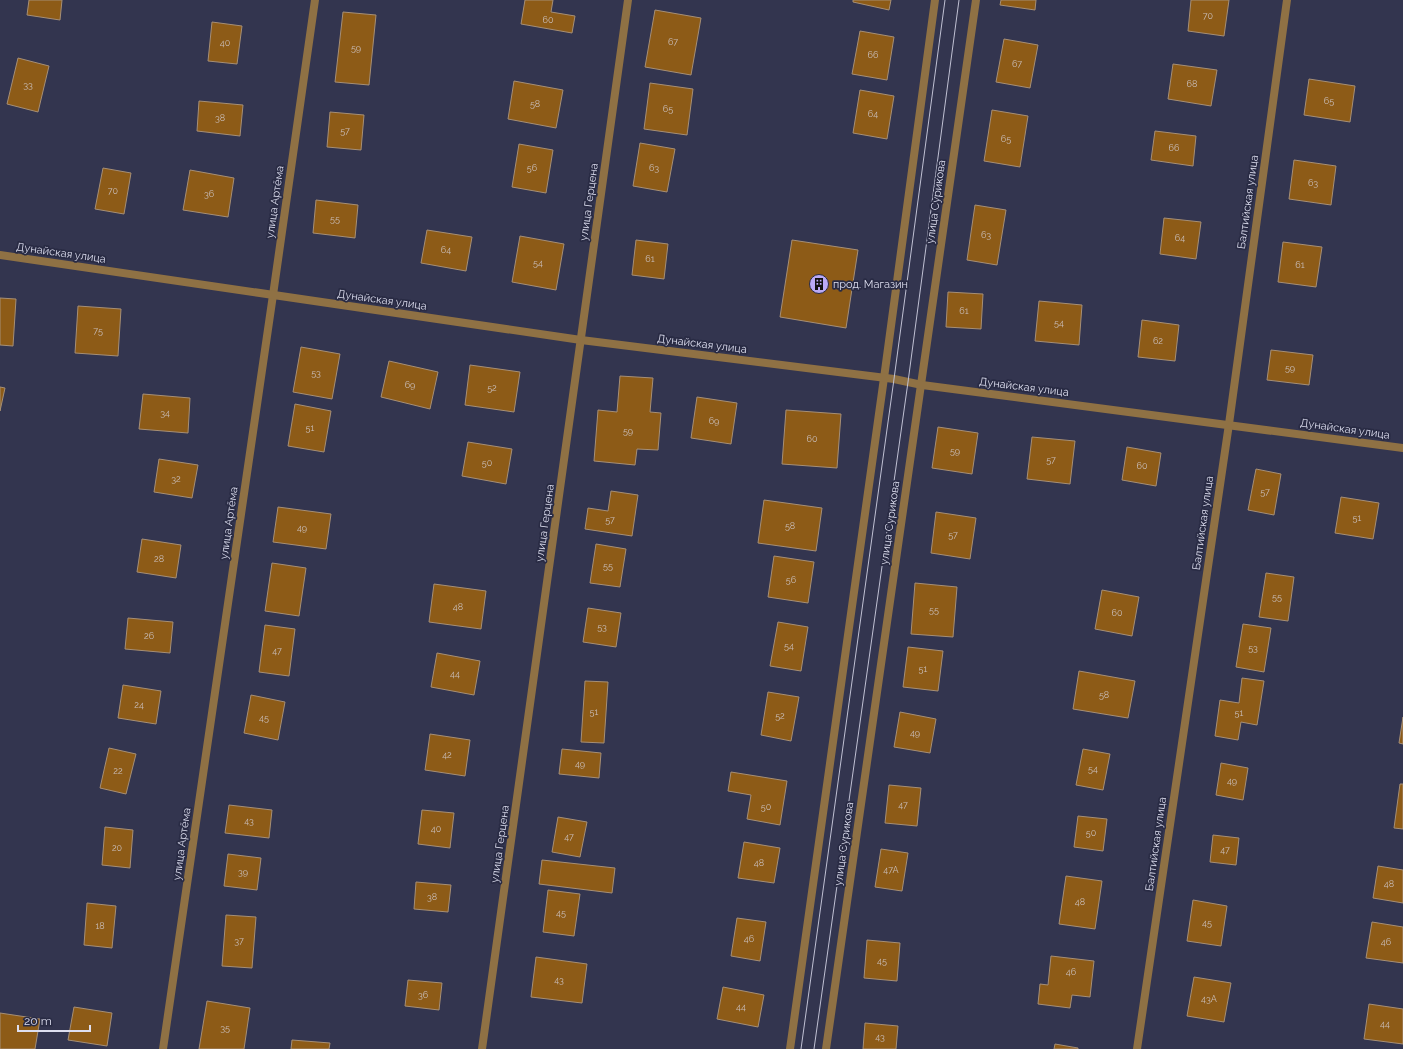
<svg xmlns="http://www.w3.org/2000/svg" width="1403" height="1049" viewBox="0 0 1403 1049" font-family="Raleway,sans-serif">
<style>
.building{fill:#8d5b17;stroke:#a68f76}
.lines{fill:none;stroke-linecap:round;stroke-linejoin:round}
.minor{stroke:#8f7144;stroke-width:8}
.tertiary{stroke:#8f7144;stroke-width:8}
.tram{stroke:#c0c1d4;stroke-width:1}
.labels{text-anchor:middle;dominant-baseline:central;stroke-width:3.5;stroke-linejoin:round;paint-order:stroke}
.number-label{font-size:9px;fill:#cabeba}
.street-label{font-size:11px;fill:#dedff0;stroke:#292b44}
.poi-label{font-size:11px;fill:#dedff0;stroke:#292b44;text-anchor:start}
</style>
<rect width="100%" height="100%" fill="#33354f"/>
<!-- building -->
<path class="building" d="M29 0H62L60 20 27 15Z
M525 0H553L551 12 575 16 572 33 521 24Z
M853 0H891L889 10 853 2Z
M1001 0H1036L1035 10 1000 5Z
M1191 0H1229L1224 36 1188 31Z
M655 10 701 18 691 75 645 67Z
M343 12 376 15 369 85 335 82Z
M212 22 242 26 237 64 208 61Z
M860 31 894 37 887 80 852 74Z
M1004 39 1038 45 1030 88 996 82Z
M18 58 49 66 38 112 7 104Z
M1173 64 1217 70 1211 106 1168 99Z
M1309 79 1355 86 1350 122 1304 115Z
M514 81 563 90 556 128 508 119Z
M650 83 693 89 687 135 644 129Z
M860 90 894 96 887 139 853 133Z
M199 101 243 105 240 136 197 131Z
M992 110 1028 116 1020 167 984 161Z
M330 112 364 115 361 150 327 147Z
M1155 131 1196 136 1193 166 1151 160Z
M640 143 675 149 667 192 633 186Z
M519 144 553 150 546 193 512 187Z
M1294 160 1336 166 1331 205 1289 199Z
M103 168 131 173 124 214 95 209Z
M190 170 234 178 228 217 183 210Z
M316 200 358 205 355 238 313 233Z
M975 205 1006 210 997 265 967 260Z
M1164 218 1201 222 1196 259 1160 254Z
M427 230 472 237 466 271 421 263Z
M520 236 564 244 556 290 512 282Z
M636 240 668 244 664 279 632 275Z
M792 240 858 250 846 328 780 317Z
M1283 242 1322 247 1316 287 1278 282Z
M948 292 983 294 981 329 946 327Z
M0 298 16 299 13 346 0 345Z
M1039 301 1082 305 1079 345 1035 341Z
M78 306 121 309 118 356 75 353Z
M1142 320 1179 325 1175 361 1138 357Z
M301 347 340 354 332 399 293 392Z
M1271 350 1313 355 1309 385 1267 380Z
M389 361 438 372 430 409 381 397Z
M470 365 520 372 514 412 465 405Z
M620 376 653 378 650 412 661 413 658 450 637 449 635 465 594 461 598 410 617 412Z
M0 387 5 388 0 411Z
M143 394 190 398 188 433 139 429Z
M697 397 737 403 731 444 691 438Z
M295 404 331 411 324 452 288 446Z
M786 410 841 414 837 468 782 464Z
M938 427 978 433 972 474 932 468Z
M1032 437 1075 441 1070 484 1027 479Z
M468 442 512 449 506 484 462 476Z
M1127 447 1161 453 1156 486 1122 480Z
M159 459 198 465 192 498 154 492Z
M1256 469 1281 474 1274 515 1248 510Z
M611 491 638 495 632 536 585 529 588 508 608 511Z
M1341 497 1379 503 1373 539 1335 533Z
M764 500 822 508 816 551 758 543Z
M278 507 331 514 326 549 273 542Z
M936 512 976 518 970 559 931 553Z
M142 539 181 545 176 578 137 572Z
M596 544 626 549 620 587 590 583Z
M774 556 814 562 808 603 768 597Z
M272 563 306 568 299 616 265 611Z
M1266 573 1294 577 1288 621 1259 617Z
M915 583 957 587 953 637 911 634Z
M434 584 486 591 481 629 429 622Z
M1102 590 1139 597 1132 636 1095 629Z
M588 608 621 613 616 647 583 642Z
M128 618 173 622 170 653 125 649Z
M778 622 808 627 801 671 770 666Z
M1243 624 1271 628 1264 672 1236 667Z
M265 625 295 629 289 676 259 672Z
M908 647 943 651 938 691 903 687Z
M437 653 480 661 474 695 431 687Z
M1079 671 1135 681 1128 718 1073 709Z
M1242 678 1264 681 1257 725 1241 722 1238 740 1215 736 1220 700 1239 703Z
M585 681 608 682 604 743 581 742Z
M123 685 161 691 156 724 118 718Z
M768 692 799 697 791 741 761 735Z
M251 695 285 702 278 740 244 733Z
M900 712 936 719 930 753 894 747Z
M1403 717V744L1399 743Z
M430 734 470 740 465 776 425 770Z
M109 748 136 754 126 794 100 788Z
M562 749 601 753 599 778 559 774Z
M1083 749 1110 754 1103 790 1076 785Z
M1221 763 1248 768 1243 800 1216 795Z
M731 772 787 781 780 825 747 819 751 795 728 791Z
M1400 784H1403V829L1394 828Z
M889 785 921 788 917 826 885 823Z
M229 805 272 810 269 838 225 833Z
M422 810 454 813 450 848 418 844Z
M1078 816 1107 819 1103 851 1074 847Z
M558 817 587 822 580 857 552 852Z
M105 827 133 830 130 868 102 865Z
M1213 835 1239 838 1236 865 1210 862Z
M744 842 780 848 774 883 738 878Z
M881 849 908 853 902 891 875 887Z
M228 854 261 858 257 890 224 886Z
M542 860 615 868 612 893 539 884Z
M1378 866 1403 870V903L1373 898Z
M1066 876 1102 881 1095 929 1059 924Z
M416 882 451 885 448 912 414 909Z
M548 890 580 894 574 936 543 932Z
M1193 900 1227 906 1221 946 1187 941Z
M87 903 116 906 112 948 84 945Z
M226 915 256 917 252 968 222 966Z
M737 918 766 922 760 961 731 956Z
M1372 922 1403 927V963L1366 958Z
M867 940 900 943 897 981 864 978Z
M1051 956 1094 961 1090 997 1072 995 1070 1008 1038 1004 1040 984 1048 985Z
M536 957 587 964 582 1003 531 997Z
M1194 977 1231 983 1224 1022 1187 1016Z
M408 980 442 983 439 1010 405 1006Z
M723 987 764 995 758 1027 717 1019Z
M207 1001 250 1008 244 1049H199Z
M1369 1004 1403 1009V1044L1364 1039Z
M74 1007 112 1013 107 1046 68 1040Z
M0 1013 40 1019 35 1049H0Z
M865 1023 898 1026 896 1049H863Z
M292 1040 330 1043 329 1049H291Z
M1055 1044 1078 1048V1049H1054Z"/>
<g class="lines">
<!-- minor -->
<path class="minor" d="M163 1049 273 295 315 0
M482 1049 628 0
M790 1049 884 378 935 0
M826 1049 976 0
M1137 1049 1229 424 1287 0"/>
<!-- tertiary -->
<path class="tertiary" d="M0 255 581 340 894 379 922 385 1403 448"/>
<!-- tram -->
<path class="tram" d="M801 1049 894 379 945 0
M814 1049 908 382 959 0"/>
</g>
<!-- icons -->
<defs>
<g id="building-disc" transform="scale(1)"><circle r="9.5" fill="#baaaf6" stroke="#292b44"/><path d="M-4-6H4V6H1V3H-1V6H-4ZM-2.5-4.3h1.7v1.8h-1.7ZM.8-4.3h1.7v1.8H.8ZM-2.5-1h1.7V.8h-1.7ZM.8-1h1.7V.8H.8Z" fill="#111"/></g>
</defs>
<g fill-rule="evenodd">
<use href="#building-disc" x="819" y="284"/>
</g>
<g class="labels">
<!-- number labels -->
<g class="number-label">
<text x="1208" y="16">70</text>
<text x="548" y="20">60</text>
<text x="673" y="42">67</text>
<text x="225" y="43">40</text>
<text x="356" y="48">59</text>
<text x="873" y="55">66</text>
<text x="1017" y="64">67</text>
<text x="1192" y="84">68</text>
<text x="28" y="85">33</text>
<text x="1329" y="101">65</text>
<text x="535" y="104">58</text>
<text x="668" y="109">65</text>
<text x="873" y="114">64</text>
<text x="220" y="118">38</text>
<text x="345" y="131">57</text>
<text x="1006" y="139">65</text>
<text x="1174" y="148">66</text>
<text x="532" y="168">56</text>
<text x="654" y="168">63</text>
<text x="1313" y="183">63</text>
<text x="113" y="191">70</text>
<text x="209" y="194">36</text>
<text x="335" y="219">55</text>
<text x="986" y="235">63</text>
<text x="1180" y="238">64</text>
<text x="446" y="250">64</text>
<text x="650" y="259">61</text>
<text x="538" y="263">54</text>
<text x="1300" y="265">61</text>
<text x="964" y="311">61</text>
<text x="1059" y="323">54</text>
<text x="98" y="331">75</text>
<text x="1158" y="341">62</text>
<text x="1290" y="368">59</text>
<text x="316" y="373">53</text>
<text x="410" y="385">69</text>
<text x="492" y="388">52</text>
<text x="165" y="413">34</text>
<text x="714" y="421">69</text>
<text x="310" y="428">51</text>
<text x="628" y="431">59</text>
<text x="812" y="439">60</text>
<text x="955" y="451">59</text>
<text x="1051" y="460">57</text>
<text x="487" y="463">50</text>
<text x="1142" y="466">60</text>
<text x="176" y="479">32</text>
<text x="1265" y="492">57</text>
<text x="1357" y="518">51</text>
<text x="610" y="520">57</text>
<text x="790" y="526">58</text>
<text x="302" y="528">49</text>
<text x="953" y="535">57</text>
<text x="159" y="559">28</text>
<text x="608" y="566">55</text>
<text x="791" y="580">56</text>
<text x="1277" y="597">55</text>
<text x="458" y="607">48</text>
<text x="934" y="610">55</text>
<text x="1117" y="613">60</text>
<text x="602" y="627">53</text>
<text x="149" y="636">26</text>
<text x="789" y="646">54</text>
<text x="1253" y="648">53</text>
<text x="277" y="651">47</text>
<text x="923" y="669">51</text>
<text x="455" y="674">44</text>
<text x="1104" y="695">58</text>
<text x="139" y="705">24</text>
<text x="594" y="712">51</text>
<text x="1239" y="713">51</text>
<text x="780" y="716">52</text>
<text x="264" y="718">45</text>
<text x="915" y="733">49</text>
<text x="447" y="755">42</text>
<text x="580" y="764">49</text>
<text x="1093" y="769">54</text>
<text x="118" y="771">22</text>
<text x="1232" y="781">49</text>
<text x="903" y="805">47</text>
<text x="766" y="807">50</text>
<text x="249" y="821">43</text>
<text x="436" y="829">40</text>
<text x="1091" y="833">50</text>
<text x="569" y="837">47</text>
<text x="117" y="848">20</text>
<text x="1225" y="850">47</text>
<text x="759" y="863">48</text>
<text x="891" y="870">47А</text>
<text x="243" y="872">39</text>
<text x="1389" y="884">48</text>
<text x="432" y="897">38</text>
<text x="1080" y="902">48</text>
<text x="561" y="913">45</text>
<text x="1207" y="923">45</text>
<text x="100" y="926">18</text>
<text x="749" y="939">46</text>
<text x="239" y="941">37</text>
<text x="1386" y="942">46</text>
<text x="882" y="961">45</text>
<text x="1071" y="972">46</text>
<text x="559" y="980">43</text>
<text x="423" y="995">36</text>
<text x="1209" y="999">43А</text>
<text x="741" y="1007">44</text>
<text x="1385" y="1024">44</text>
<text x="225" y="1028">35</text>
<text x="880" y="1037">43</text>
</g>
<!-- street labels -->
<g class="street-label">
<text transform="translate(275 202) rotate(-82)">улица Артёма</text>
<text transform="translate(589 202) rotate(-82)">улица Герцена</text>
<text transform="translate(936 202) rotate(-82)">улица Сурикова</text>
<text transform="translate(1248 202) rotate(-82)">Балтийская улица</text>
<text transform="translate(61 253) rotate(8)">Дунайская улица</text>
<text transform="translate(382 300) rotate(8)">Дунайская улица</text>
<text transform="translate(702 344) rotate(7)">Дунайская улица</text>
<text transform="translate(1024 387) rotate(7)">Дунайская улица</text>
<text transform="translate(1345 429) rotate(8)">Дунайская улица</text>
<text transform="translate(229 523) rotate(-82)">улица Артёма</text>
<text transform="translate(545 523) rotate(-82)">улица Герцена</text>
<text transform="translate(890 523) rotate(-82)">улица Сурикова</text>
<text transform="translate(1203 523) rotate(-82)">Балтийская улица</text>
<text transform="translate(182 844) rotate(-82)">улица Артёма</text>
<text transform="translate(500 844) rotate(-82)">улица Герцена</text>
<text transform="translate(844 844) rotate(-82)">улица Сурикова</text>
<text transform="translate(1156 844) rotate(-82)">Балтийская улица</text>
</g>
<!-- poi labels -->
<g class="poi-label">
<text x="833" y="284">прод. Магазин</text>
</g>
</g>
<!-- scale -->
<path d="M18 1025v6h72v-6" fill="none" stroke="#dedff0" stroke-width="2"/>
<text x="24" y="1025" font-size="12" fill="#dedff0" stroke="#292b44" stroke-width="3" paint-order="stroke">20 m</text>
</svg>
